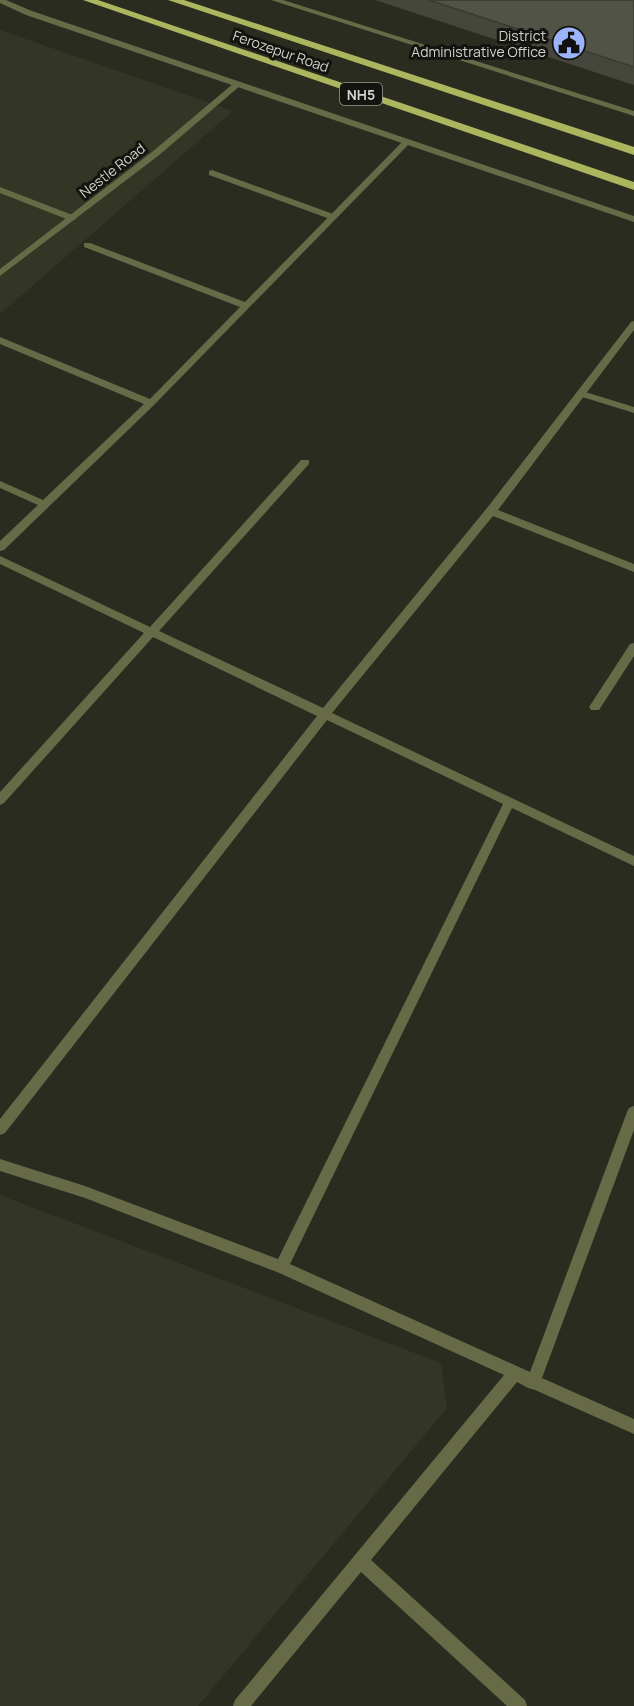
<svg xmlns="http://www.w3.org/2000/svg" width="634" height="1706" viewBox="0 0 634 1706" font-family="Manrope,sans-serif">
<style>
.built{fill:#333624}
.lines{fill:none;stroke-linecap:round;stroke-linejoin:round}
.service{fill:#666a46;fill-rule:evenodd}
.minor{fill:#666a46;fill-rule:evenodd}
.tertiary{fill:#666a46;fill-rule:evenodd}
.trunk{fill:#acb65f;fill-rule:evenodd}
.wall{fill:#46473c}
.building{fill:#515346;stroke:#393a31;stroke-width:1.5}
.labels{text-anchor:middle;dominant-baseline:central;stroke-width:6;stroke-linejoin:round;paint-order:stroke}
.far-poi-label{font-size:14px;fill:#d2d3cb;stroke:#13140f;text-anchor:end}
.far-street-label{font-size:14px;fill:#d2d3cb;stroke:#13140f}
.shield{fill:#13140f;stroke:#999a93;stroke-width:1.5}
.shield-label{font-size:14px;font-weight:bold;fill:#d2d3cb}
</style>
<rect width="100%" height="100%" fill="#2a2c20"/>
<!-- built -->
<path class="built" d="M0 30 233 111 0 314Z
M0 1195 441 1363 447 1408 198 1706H0Z"/>
<g class="lines">
<!-- service -->
<path class="service" d="M212 170 336 215 337 217 333 220 330 219 209 175V171Z
M0 187 75 216 76 218 75 220H69L0 193Z
M582 391 634 407V413L579 396V392Z"/>
<!-- minor -->
<path class="minor" d="M234 83 241 85 158 156 0 276V269L152 152Z
M404 140 411 142 154 405 4 550 0 551V541L38 505 0 488V481L43 500 144 404 0 344V337L150 399 240 307 84 247V243H90L245 302Z
M634 321V330L498 510 634 564V572L493 516 332 713 634 856V866L512 808 290 1264 530 1372 627 1112 629 1108 634 1106V1130L542 1378 634 1419V1434L535 1390 528 1388 517 1382 371 1560 525 1700 527 1706H507L361 1572 251 1706H233L235 1700 504 1375 277 1272 85 1198 0 1171V1159L85 1186 278 1259 503 804 327 720 5 1133 0 1135V1119L317 716 153 637 4 803 0 805V792L144 633 0 564V556L150 627 301 460H309V464L159 631 323 708 487 508 631 322Z
M634 643V656L599 710H591L589 707 591 704 630 644Z"/>
<!-- tertiary -->
<path class="tertiary" d="M0 0H6L32 11 634 216V222L26 15 0 3Z
M271 0H283L634 111V116Z"/>
<!-- trunk -->
<path class="trunk" d="M83 0H98L634 182V190Z
M168 0H184L634 147V155Z"/>
</g>
<!-- wall -->
<path class="wall" d="M375 0H634V85Z"/>
<!-- building -->
<path class="building" d="M429 0H634V67Z"/>
<!-- icons -->
<defs>
<g id="civic-disc" transform="scale(1.725)"><circle r="9.5" fill="#9cb4fd" stroke="#13140f"/><path d="M-.6-6.5H3V-4.5H.6V-3L4-1V1h2V6H-6V1h2V-1L-.6-3ZM-1.2 2.5V6h2.4V2.5Z" fill="#111"/></g>
</defs>
<g fill-rule="evenodd">
<use href="#civic-disc" x="569" y="43"/>
</g>
<g class="labels">
<!-- far-poi labels -->
<g class="far-poi-label">
<text x="546" y="35">District<tspan x="546" dy="16">Administrative Office</tspan></text>
</g>
<!-- far-street labels -->
<g class="far-street-label">
<text transform="translate(281 51) rotate(19)">Ferozepur Road</text>
<text transform="translate(112 170) rotate(-38)">Nestle Road</text>
</g>
<!-- shield labels -->
<rect class="shield" x="340" y="83" width="42" height="22" rx="4.5"/>
<g class="shield-label">
<text x="361" y="94">NH5</text>
</g>
</g>
</svg>
